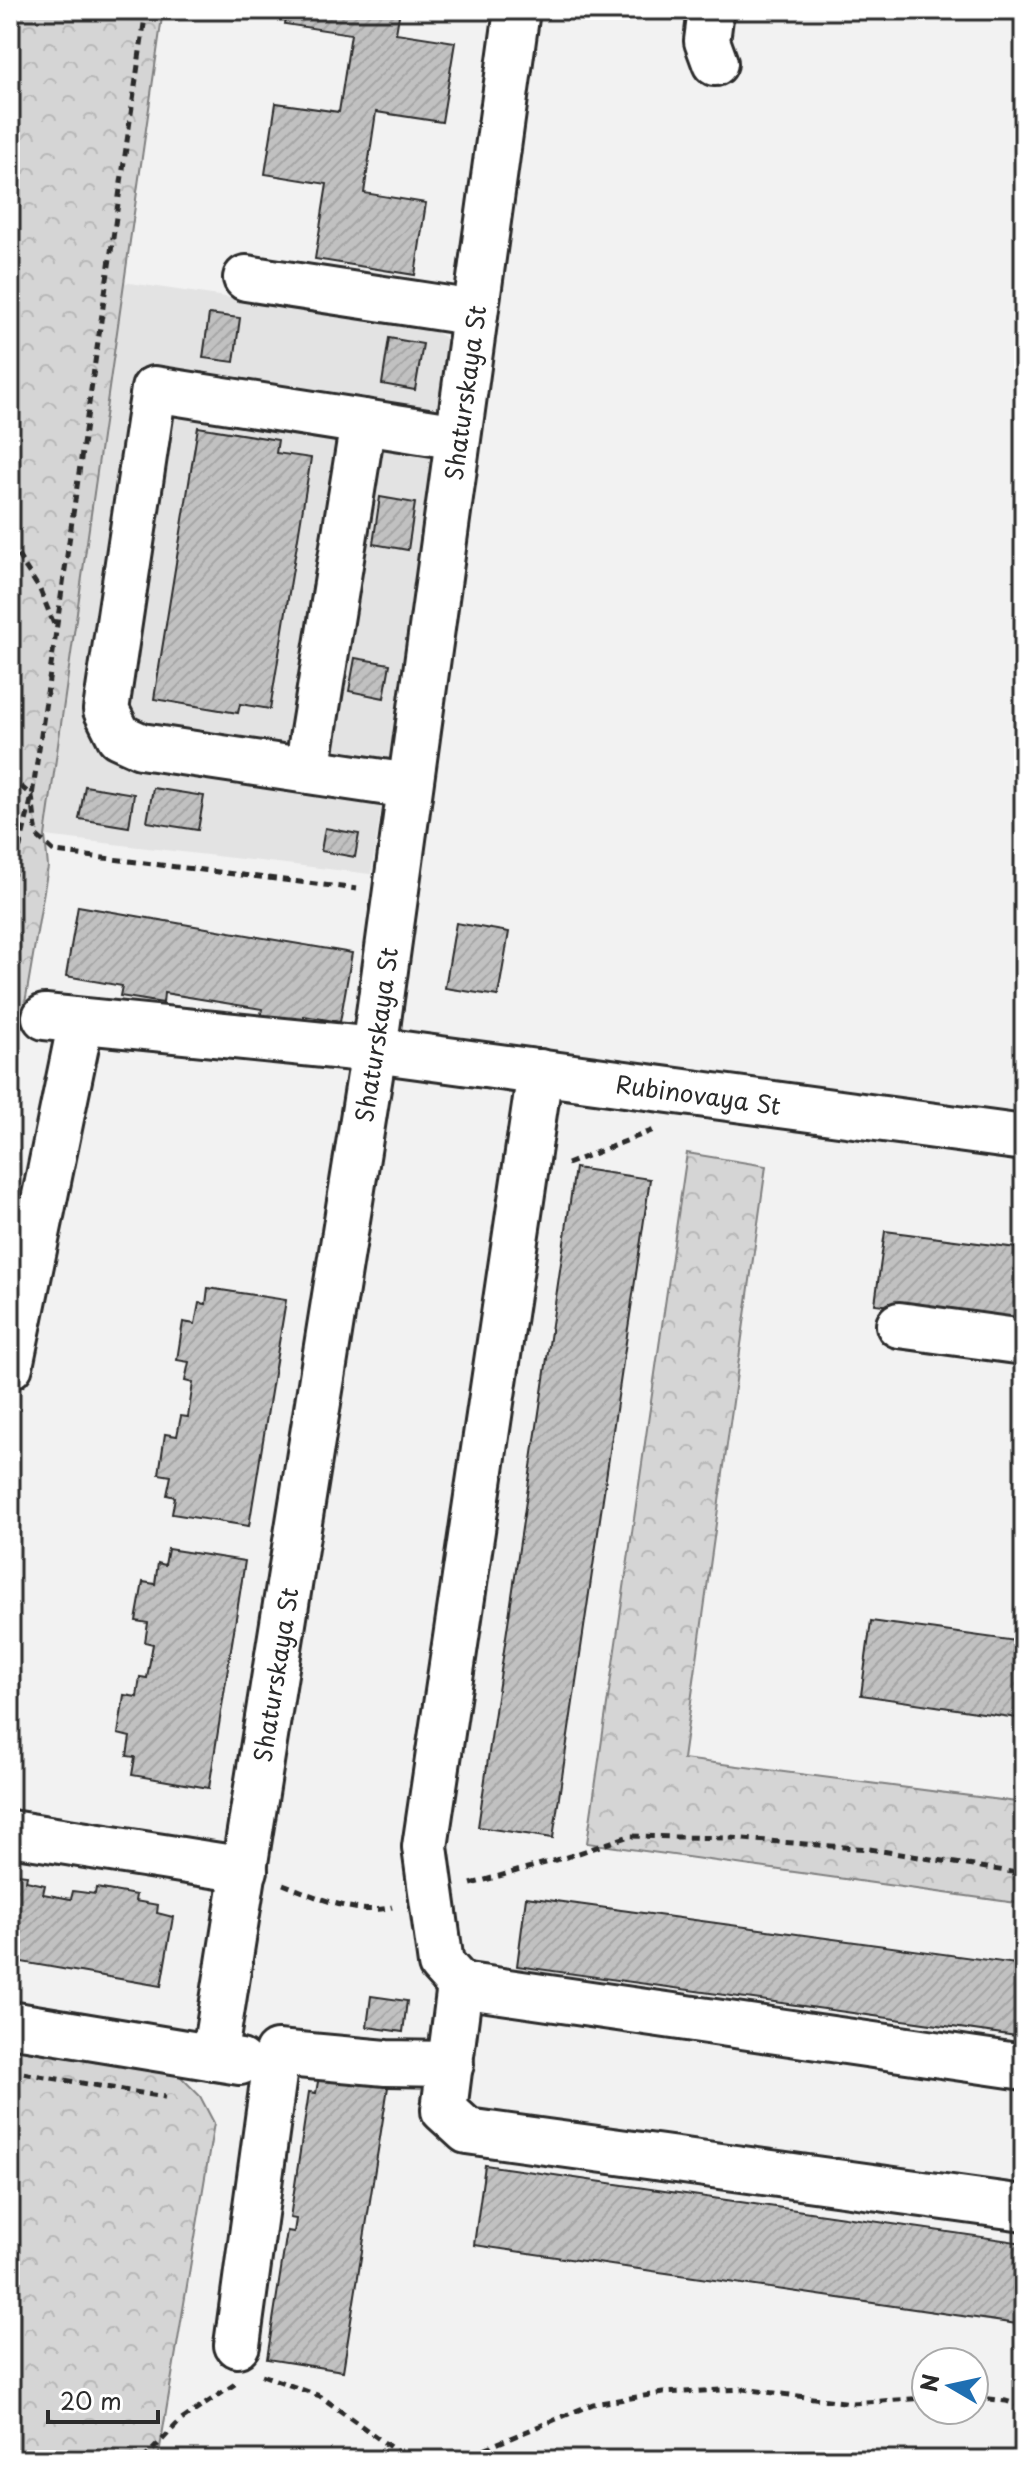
<svg xmlns="http://www.w3.org/2000/svg" width="1034" height="2470" viewBox="0 0 1034 2470" font-family="'Playpen Sans',sans-serif">
<style>
.built{fill:#e3e3e3}
.forest{fill:url(#forest-crowns);stroke:#808080;stroke-width:2}
.building{fill:url(#building-hatch);stroke:#2b2b2b;stroke-width:2}
.lines{fill:none;stroke-linecap:round;stroke-linejoin:round}
.minor-casing{stroke:#2b2b2b;stroke-width:50}
.path{stroke:#2b2b2b;stroke-width:5;stroke-dasharray:8 6;stroke-linecap:butt}
.minor{stroke:#fff;stroke-width:44}
.labels{text-anchor:middle;dominant-baseline:central;stroke-width:6;stroke-linejoin:round;paint-order:stroke}
.street-label{font-size:24px;fill:#2b2b2b;stroke:#fff}
</style>
<defs>
<pattern id="forest-crowns" width="20" height="18" patternUnits="userSpaceOnUse" patternTransform="scale(2)"><rect width="20" height="18" fill="#d5d5d5"/><path d="M2 6a3 3 0 1 1 6 0M12 15a3 3 0 1 1 6 0" fill="none" stroke="#b7b7b7"/></pattern>
<pattern id="building-hatch" width="6" height="6" patternUnits="userSpaceOnUse" patternTransform="scale(2)"><rect width="6" height="6" fill="#c1c1c1"/><path d="M-1 1l2-2M0 6l6-6M5 7l2-2" fill="none" stroke="#a6a6a6"/></pattern>
</defs>
<rect width="100%" height="100%" fill="#f2f2f2"/>
<filter id="ink" filterUnits="userSpaceOnUse"><feTurbulence type="fractalNoise" baseFrequency=".0125" numOctaves="2"/><feDisplacementMap in="SourceGraphic" scale="16" xChannelSelector="R" yChannelSelector="G"/><feConvolveMatrix kernelMatrix="1 2 1 2 8 2 1 2 1" color-interpolation-filters="sRGB"/></filter>
<g filter="url(#ink)">
<!-- built -->
<path class="built" d="M123 282 423 326 454 342 371 874 45 836Z"/>
<!-- forest -->
<path class="forest" d="M10 10H163L45 836 48 867 10 1092Z
M687 1153 766 1166 683 1759 1024 1803V1904L587 1843Z
M10 2041 172 2068 200 2096 214 2123 158 2460H10Z"/>
<!-- building -->
<path class="building" d="M287 10H400L396 33 455 42 442 122 376 112 364 193 426 203 415 275 315 259 327 184 265 174 276 103 339 112 351 34 285 24Z
M209 314 240 318 234 362 203 358Z
M389 338 423 344 415 390 382 384Z
M198 427 278 440 276 453 311 458 270 709 240 704 238 713 154 699Z
M380 497 415 503 408 550 373 544Z
M355 658 390 664 384 698 349 691Z
M85 786 134 794 129 827 79 819Z
M153 788 204 796 198 830 147 822Z
M325 828 359 834 355 857 321 851Z
M78 906 352 953 340 1022 304 1016 303 1026 260 1019 262 1009 164 993 163 1003 120 996 122 986 66 976Z
M456 923 509 932 498 996 445 988Z
M575 1168 650 1179 553 1838 478 1827Z
M885 1231 1024 1249V1323L875 1304Z
M208 1288 286 1300 249 1526 172 1514 175 1497 167 1495 171 1476 159 1474 165 1434 177 1436 181 1416 188 1417 193 1383 185 1381 189 1362 177 1360 183 1322 195 1324 199 1303 206 1304Z
M168 1549 245 1561 209 1788 132 1775 135 1757 127 1756 130 1737 118 1734 124 1695 137 1697 140 1677 147 1678 153 1644 145 1642 148 1623 136 1621 143 1582 155 1584 158 1563 165 1565Z
M871 1621 1024 1642V1719L861 1695Z
M10 1873 27 1875 26 1881 45 1885 43 1894 71 1899 73 1891 95 1894 96 1888 136 1895 135 1901 158 1905 157 1913 173 1917 161 1986 10 1960Z
M526 1897 1024 1965V2037L517 1966Z
M371 1996 407 2001 403 2032 367 2027Z
M319 2076 388 2087 343 2371 267 2359 287 2231 294 2232 296 2219 290 2218 309 2092 316 2093Z
M485 2165 1024 2243V2325L474 2245Z"/>
<g class="lines">
<!-- minor casing -->
<g class="minor-casing">
<g id="minor">
<path d="M711 10 707 41 715 63"/>
<path d="M246 278 475 313"/>
<path d="M307 770 363 422"/>
<path d="M409 786 141 746 119 736 106 710 154 389 440 434 458 435"/>
<path id="s1" d="M45 1017 374 1050 1024 1138"/>
<path d="M899 1325 1024 1342"/>
<path d="M10 1366 81 1021"/>
<path d="M10 1833 245 1870"/>
<path d="M460 1985 441 1964 425 1847 540 1072"/>
<path d="M10 2024 240 2062"/>
<path id="s2" d="M214 2058 374 1050 517 10"/>
<path d="M1024 2067 460 1985 444 2110 467 2131 1024 2208"/>
<path d="M237 2345 277 2053 386 2063 451 2064"/>
</g>
</g>
<!-- path -->
<path class="path" d="M10 543 40 590 56 629
M10 777 32 796 37 836 55 852 357 889
M10 889 32 796 41 735 146 10
M567 1164 654 1130
M283 1884C315 1896 357 1917 392 1907
M471 1884 570 1856 629 1836 730 1838 869 1849 1024 1874
M10 2071 165 2097
M262 2375 320 2396 408 2460
M974 2397 1006 2401 1024 2407
M143 2460 180 2421 235 2384
M444 2460 479 2451 593 2404 663 2393 743 2389 852 2403 926 2398"/>
<!-- minor -->
<use href="#minor" class="minor"/>
</g>
</g>
<g class="labels">
<!-- street labels -->
<g class="street-label">
<text stroke="none"><textPath href="#s2" startOffset="1684">Shaturskaya St</textPath></text>
<text stroke="none"><textPath href="#s2" startOffset="1036">Shaturskaya St</textPath></text>
<text stroke="none"><textPath href="#s1" startOffset="658">Rubinovaya St</textPath></text>
<text stroke="none"><textPath href="#s2" startOffset="388">Shaturskaya St</textPath></text>
</g>
</g>
<!-- margin -->
<rect width="1034" height="2470" fill="none" stroke="#fff" stroke-width="40"/>
<rect x="20" y="20" width="994" height="2430" fill="none" stroke="#2b2b2b" stroke-width="3" filter="url(#ink)"/>
<!-- north arrow -->
<g transform="translate(950 2386) rotate(279)"><circle r="38" fill="#ffffff" stroke="#aaaaaa" stroke-width="2"/>
<path d="M0-6L14 30L0 20L-14 30Z" fill="#1f6fb2"/>
<text y="-12" font-size="22" font-weight="bold" text-anchor="middle" fill="#2b2b2b">N</text>
</g>
<!-- scale -->
<path d="M48 2410v12h110v-12" fill="none" stroke="#2b2b2b" stroke-width="4"/>
<text x="60" y="2410" font-size="24" fill="#2b2b2b" stroke="#ffffff" stroke-width="6" paint-order="stroke">20 m</text>
</svg>
